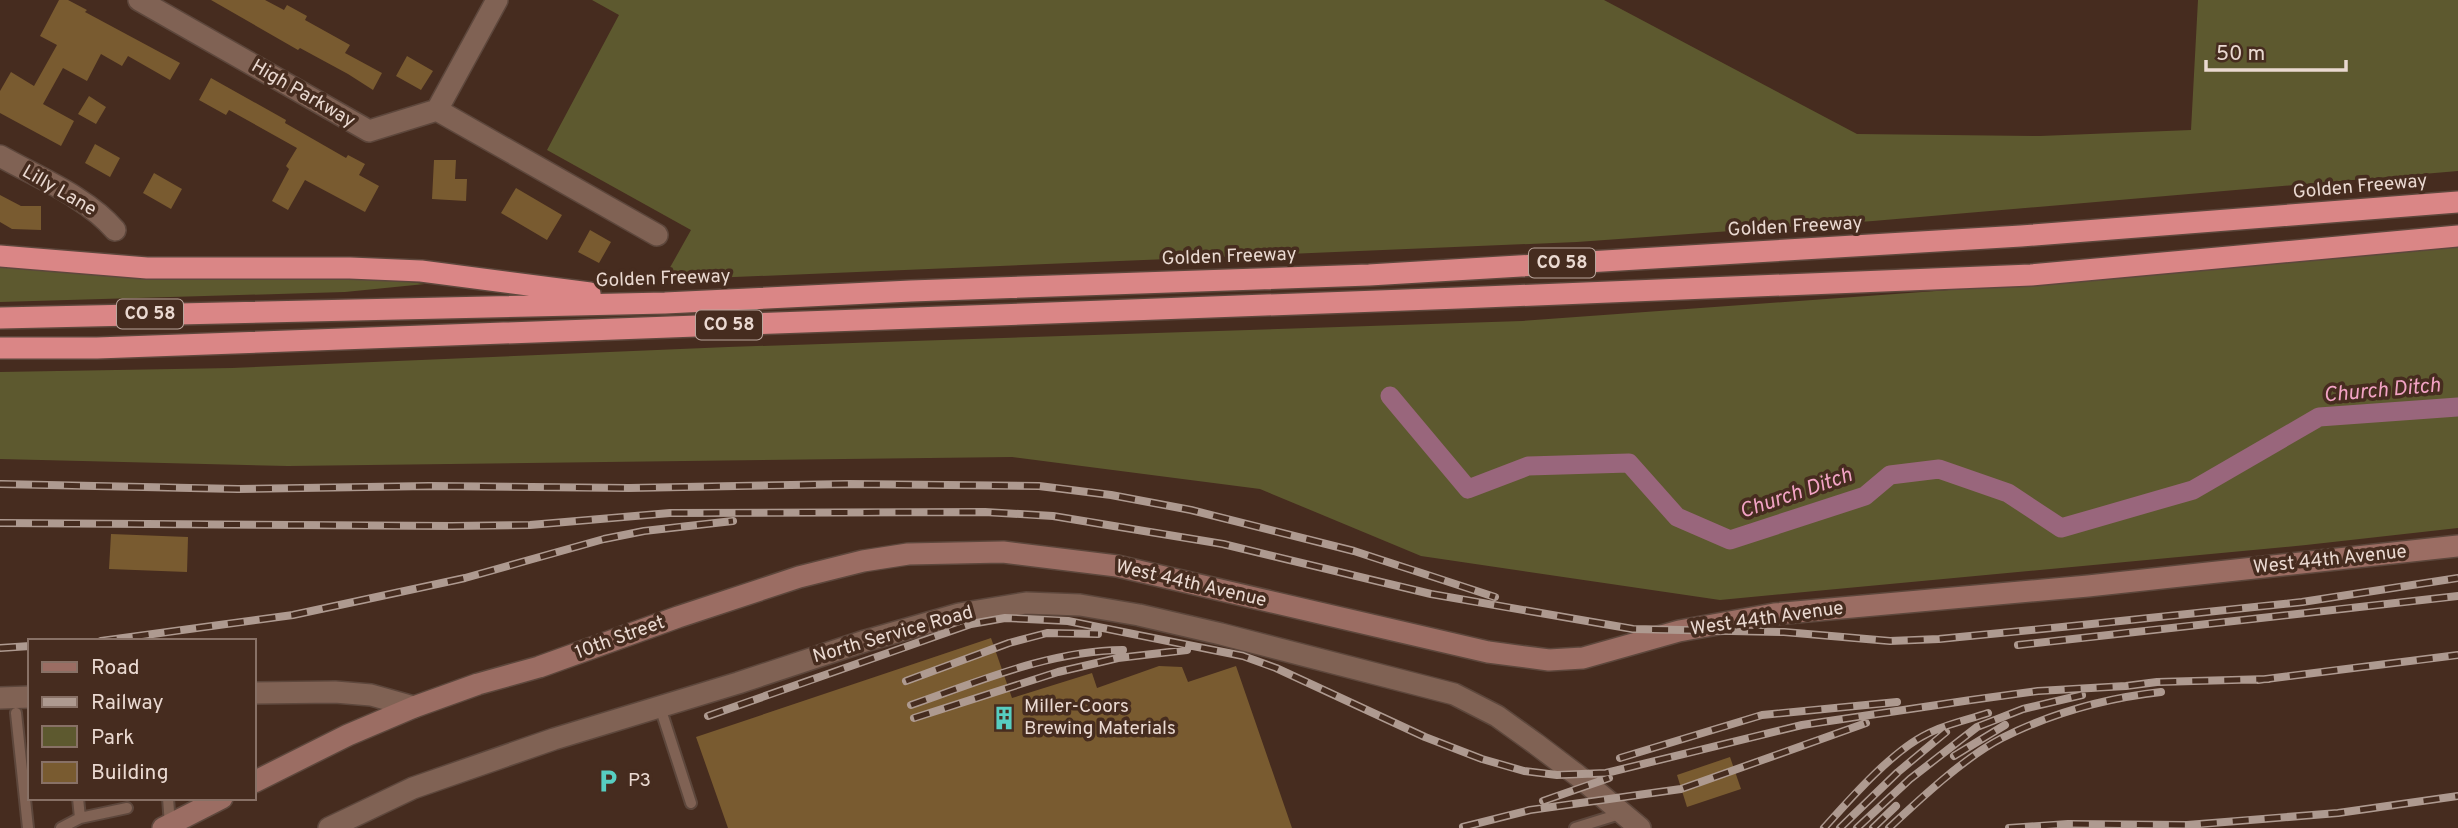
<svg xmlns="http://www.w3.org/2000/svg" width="2458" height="828" viewBox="0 0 2458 828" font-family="Overpass,sans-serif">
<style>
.green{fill:#5d592f}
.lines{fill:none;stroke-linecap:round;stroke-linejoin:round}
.canal{stroke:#99667c;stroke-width:19}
.building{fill:#795b30}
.lane-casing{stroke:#5d473c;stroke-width:14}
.street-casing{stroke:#5d473c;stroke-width:24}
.secondary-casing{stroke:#5d473c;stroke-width:24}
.highway-casing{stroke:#5d473c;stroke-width:24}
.lane{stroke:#806254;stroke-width:10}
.street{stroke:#806254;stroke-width:21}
.secondary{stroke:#9b6d63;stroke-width:21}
.highway{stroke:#da8686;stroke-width:21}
.rail-casing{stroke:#ae9a90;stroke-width:8}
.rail{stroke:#462c1f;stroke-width:5;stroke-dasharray:16;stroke-linecap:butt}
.labels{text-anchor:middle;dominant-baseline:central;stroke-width:7;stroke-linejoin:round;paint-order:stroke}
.shield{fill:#462c1f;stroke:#b9a59c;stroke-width:2}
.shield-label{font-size:18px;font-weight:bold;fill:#ead9d1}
.street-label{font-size:19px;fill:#ead9d1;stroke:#462c1f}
.poi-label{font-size:19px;fill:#ead9d1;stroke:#462c1f;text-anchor:start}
.water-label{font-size:21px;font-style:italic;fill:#f2a3c4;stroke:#462c1f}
</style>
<rect width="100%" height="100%" fill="#462c1f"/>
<!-- green -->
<path class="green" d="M592 0H1604L1857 134 2040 136 2191 130 2198 0H2458V171L1873 221 1577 242 663 280 691 230 547 150 619 15Z
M2458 241V528L2306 545 1720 600 1421 556 1260 489 1012 457 288 466 0 459V372L232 368 728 347 1522 321 1977 288Z
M0 264 379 278 425 284 345 292 0 302Z"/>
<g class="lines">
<!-- canal -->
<path class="canal" d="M1390 396 1468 489 1528 466 1629 463 1677 517 1730 540 1865 496 1890 475 1939 469 2008 493 2061 528 2193 490 2319 417 2458 407"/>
</g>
<!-- building -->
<path class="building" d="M59 0H68L87 10 85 12 180 63 170 80 128 56 122 66 101 54 87 81 63 68 43 104 74 121 61 146 0 113V91L11 72 34 86 57 45 40 36Z
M211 0H265L284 10 287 5 307 16 305 20 350 45 345 53 382 73 373 90 348 74 300 48 298 50Z
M407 56 433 71 421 90 396 76Z
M211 78 286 120 285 123 346 158 348 155 365 164 359 175 379 186 365 212 305 180 288 210 272 201 289 169 286 166 297 148 229 110 226 115 199 100Z
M89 96 106 107 96 124 78 114Z
M95 144 120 158 110 177 85 163Z
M434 160H456L455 179H467L466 201 432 199Z
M154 173 182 189 171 209 143 193Z
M516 188 562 215 547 240 501 213Z
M0 195 21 206H41V230L12 229 0 222Z
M590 230 611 242 599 263 578 252Z
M111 534 188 537 187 572 109 569Z
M991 638 1012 698 1092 673 1097 688 1159 666 1182 667 1188 682 1236 666 1292 828H728L696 737Z
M1730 757 1741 789 1687 807 1677 775Z"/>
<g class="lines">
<!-- lane casing -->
<g class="lane-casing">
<path id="lane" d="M660 707 691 803
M16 713 28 828
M168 798 170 825
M80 818 127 808
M61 828 80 818 78 798
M1575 828 1623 813"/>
</g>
<!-- street casing -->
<g class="street-casing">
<path id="street" d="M139 0 369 131 437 110 657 235
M437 110 497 0
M0 156C37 177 87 197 115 230
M254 693 335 692 371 695 414 707
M0 698 30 697
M329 828 413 788 554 739 738 683 865 641 959 614 1026 603 1080 605 1139 615 1221 634 1454 694 1497 716 1536 744 1577 775 1640 828"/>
</g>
<!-- secondary casing -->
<g class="secondary-casing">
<path id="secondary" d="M254 782 348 735 414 707 478 684 539 667 678 617 799 577 863 561 908 554 1003 552 1117 566 1488 652 1549 660 1583 658 1679 631 1774 614 2088 586 2458 546
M163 828 222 798"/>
</g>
<!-- highway casing -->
<g class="highway-casing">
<path id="highway" d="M0 256 147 268H350L421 271 590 293
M0 318 665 303 911 291 1369 275 2021 236 2458 202
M0 348H97L1459 298 2031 275 2458 236"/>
</g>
<!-- lane -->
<use href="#lane" class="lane"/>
<!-- street -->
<use href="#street" class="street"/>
<!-- secondary -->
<use href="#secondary" class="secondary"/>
<!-- highway -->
<use href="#highway" class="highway"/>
<!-- rail casing -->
<g class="rail-casing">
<path id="rail" d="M0 484 238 489 429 486 629 488 849 484 1039 486 1111 495 1191 510 1354 551 1495 597
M0 523 452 526 530 525 670 513 985 512 1053 516 1223 544 1431 594 1633 629 1784 632 1890 641 1939 639 2082 625 2302 602 2458 578
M101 641 293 615 465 578 604 539 644 531 733 521
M2018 645 2458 596
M0 648 30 646
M2258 680 2458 655
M906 681 1009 643 1047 633 1098 634
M911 705C980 681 1049 651 1123 650
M708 716 971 624 1005 618 1068 621 1243 656 1276 668 1425 737 1482 759 1524 771 1557 775 1606 773 1802 725 1971 700 2038 691 2126 686 2157 682 2269 679
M914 718 1058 672 1118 658 1187 650
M1954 756 2005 725
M1620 758 1762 715 1897 702
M1543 801 1609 778
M1463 827 1530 810 1681 789 1866 723
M1824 828C1850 799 1892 751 1927 734 1946 724 1967 720 1988 713
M1840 828 1898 772 1946 732
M1857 828 1910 779 1977 727 2023 709 2082 695
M1873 828 1896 806
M1889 828C1920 799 1965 757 2002 738 2052 713 2106 698 2161 692
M2009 828 2068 824 2187 825 2338 813 2458 796"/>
</g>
<!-- rail -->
<use href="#rail" class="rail"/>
</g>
<!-- icons -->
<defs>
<g id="building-bare" transform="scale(1.89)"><path d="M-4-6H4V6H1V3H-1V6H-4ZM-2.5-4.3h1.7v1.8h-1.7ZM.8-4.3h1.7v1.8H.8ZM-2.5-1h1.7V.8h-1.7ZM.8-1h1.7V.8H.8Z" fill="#57cec1" stroke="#462c1f" stroke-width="2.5" paint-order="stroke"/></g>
<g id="parking-bare" transform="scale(1.89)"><path d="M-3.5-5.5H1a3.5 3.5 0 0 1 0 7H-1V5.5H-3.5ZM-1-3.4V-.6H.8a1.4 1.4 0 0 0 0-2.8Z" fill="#57cec1" stroke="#462c1f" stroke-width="2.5" paint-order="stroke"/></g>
</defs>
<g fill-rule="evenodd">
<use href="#building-bare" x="1004" y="718"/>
<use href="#parking-bare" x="608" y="781"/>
</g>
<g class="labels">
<!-- shield labels -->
<g class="shield">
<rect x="1529" y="248.5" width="66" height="29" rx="5"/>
<rect x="117" y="299.5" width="66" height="29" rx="5"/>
<rect x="696" y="310.5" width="66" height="29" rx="5"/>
</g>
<g class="shield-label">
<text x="1562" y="263">CO 58</text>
<text x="150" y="314">CO 58</text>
<text x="729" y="325">CO 58</text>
</g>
<!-- street labels -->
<g class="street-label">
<text transform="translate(303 94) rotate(30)">High Parkway</text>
<text transform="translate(2360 187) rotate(-5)">Golden Freeway</text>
<text transform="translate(59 191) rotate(30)">Lilly Lane</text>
<text transform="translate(1795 227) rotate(-3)">Golden Freeway</text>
<text transform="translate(1229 257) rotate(-2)">Golden Freeway</text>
<text transform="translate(663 279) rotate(-2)">Golden Freeway</text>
<text transform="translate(2330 560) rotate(-6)">West 44th Avenue</text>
<text transform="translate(1191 584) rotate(13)">West 44th Avenue</text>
<text transform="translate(1767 619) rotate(-8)">West 44th Avenue</text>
<text transform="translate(893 635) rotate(-16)">North Service Road</text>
<text transform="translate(620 638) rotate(-20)">10th Street</text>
</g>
<!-- poi labels -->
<g class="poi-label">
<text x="1024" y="707">Miller-Coors<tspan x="1024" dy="22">Brewing Materials</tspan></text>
<text x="628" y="781">P3</text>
</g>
<!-- water labels -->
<g class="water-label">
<text transform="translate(2382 391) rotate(-5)">Church Ditch</text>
<text transform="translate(1796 494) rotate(-19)">Church Ditch</text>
</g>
</g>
<!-- legend -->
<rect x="28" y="639" width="228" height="161" fill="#462c1f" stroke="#887166" stroke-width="2"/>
<rect x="42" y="662" width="35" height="10" fill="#9b6d63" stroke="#887166" stroke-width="2"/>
<text x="91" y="674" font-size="21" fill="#ead9d1">Road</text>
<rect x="42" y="697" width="35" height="10" fill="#ae9a90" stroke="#887166" stroke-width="2"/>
<text x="91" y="709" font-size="21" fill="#ead9d1">Railway</text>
<rect x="42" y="726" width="35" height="21" fill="#5d592f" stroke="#887166" stroke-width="2"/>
<text x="91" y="744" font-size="21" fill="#ead9d1">Park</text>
<rect x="42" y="762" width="35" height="21" fill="#795b30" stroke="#887166" stroke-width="2"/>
<text x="91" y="779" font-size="21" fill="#ead9d1">Building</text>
<!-- scale -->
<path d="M2206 60v10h140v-10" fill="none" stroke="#ead9d1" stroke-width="3.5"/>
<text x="2216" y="60" font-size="21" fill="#ead9d1" stroke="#462c1f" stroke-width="5" paint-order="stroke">50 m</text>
</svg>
